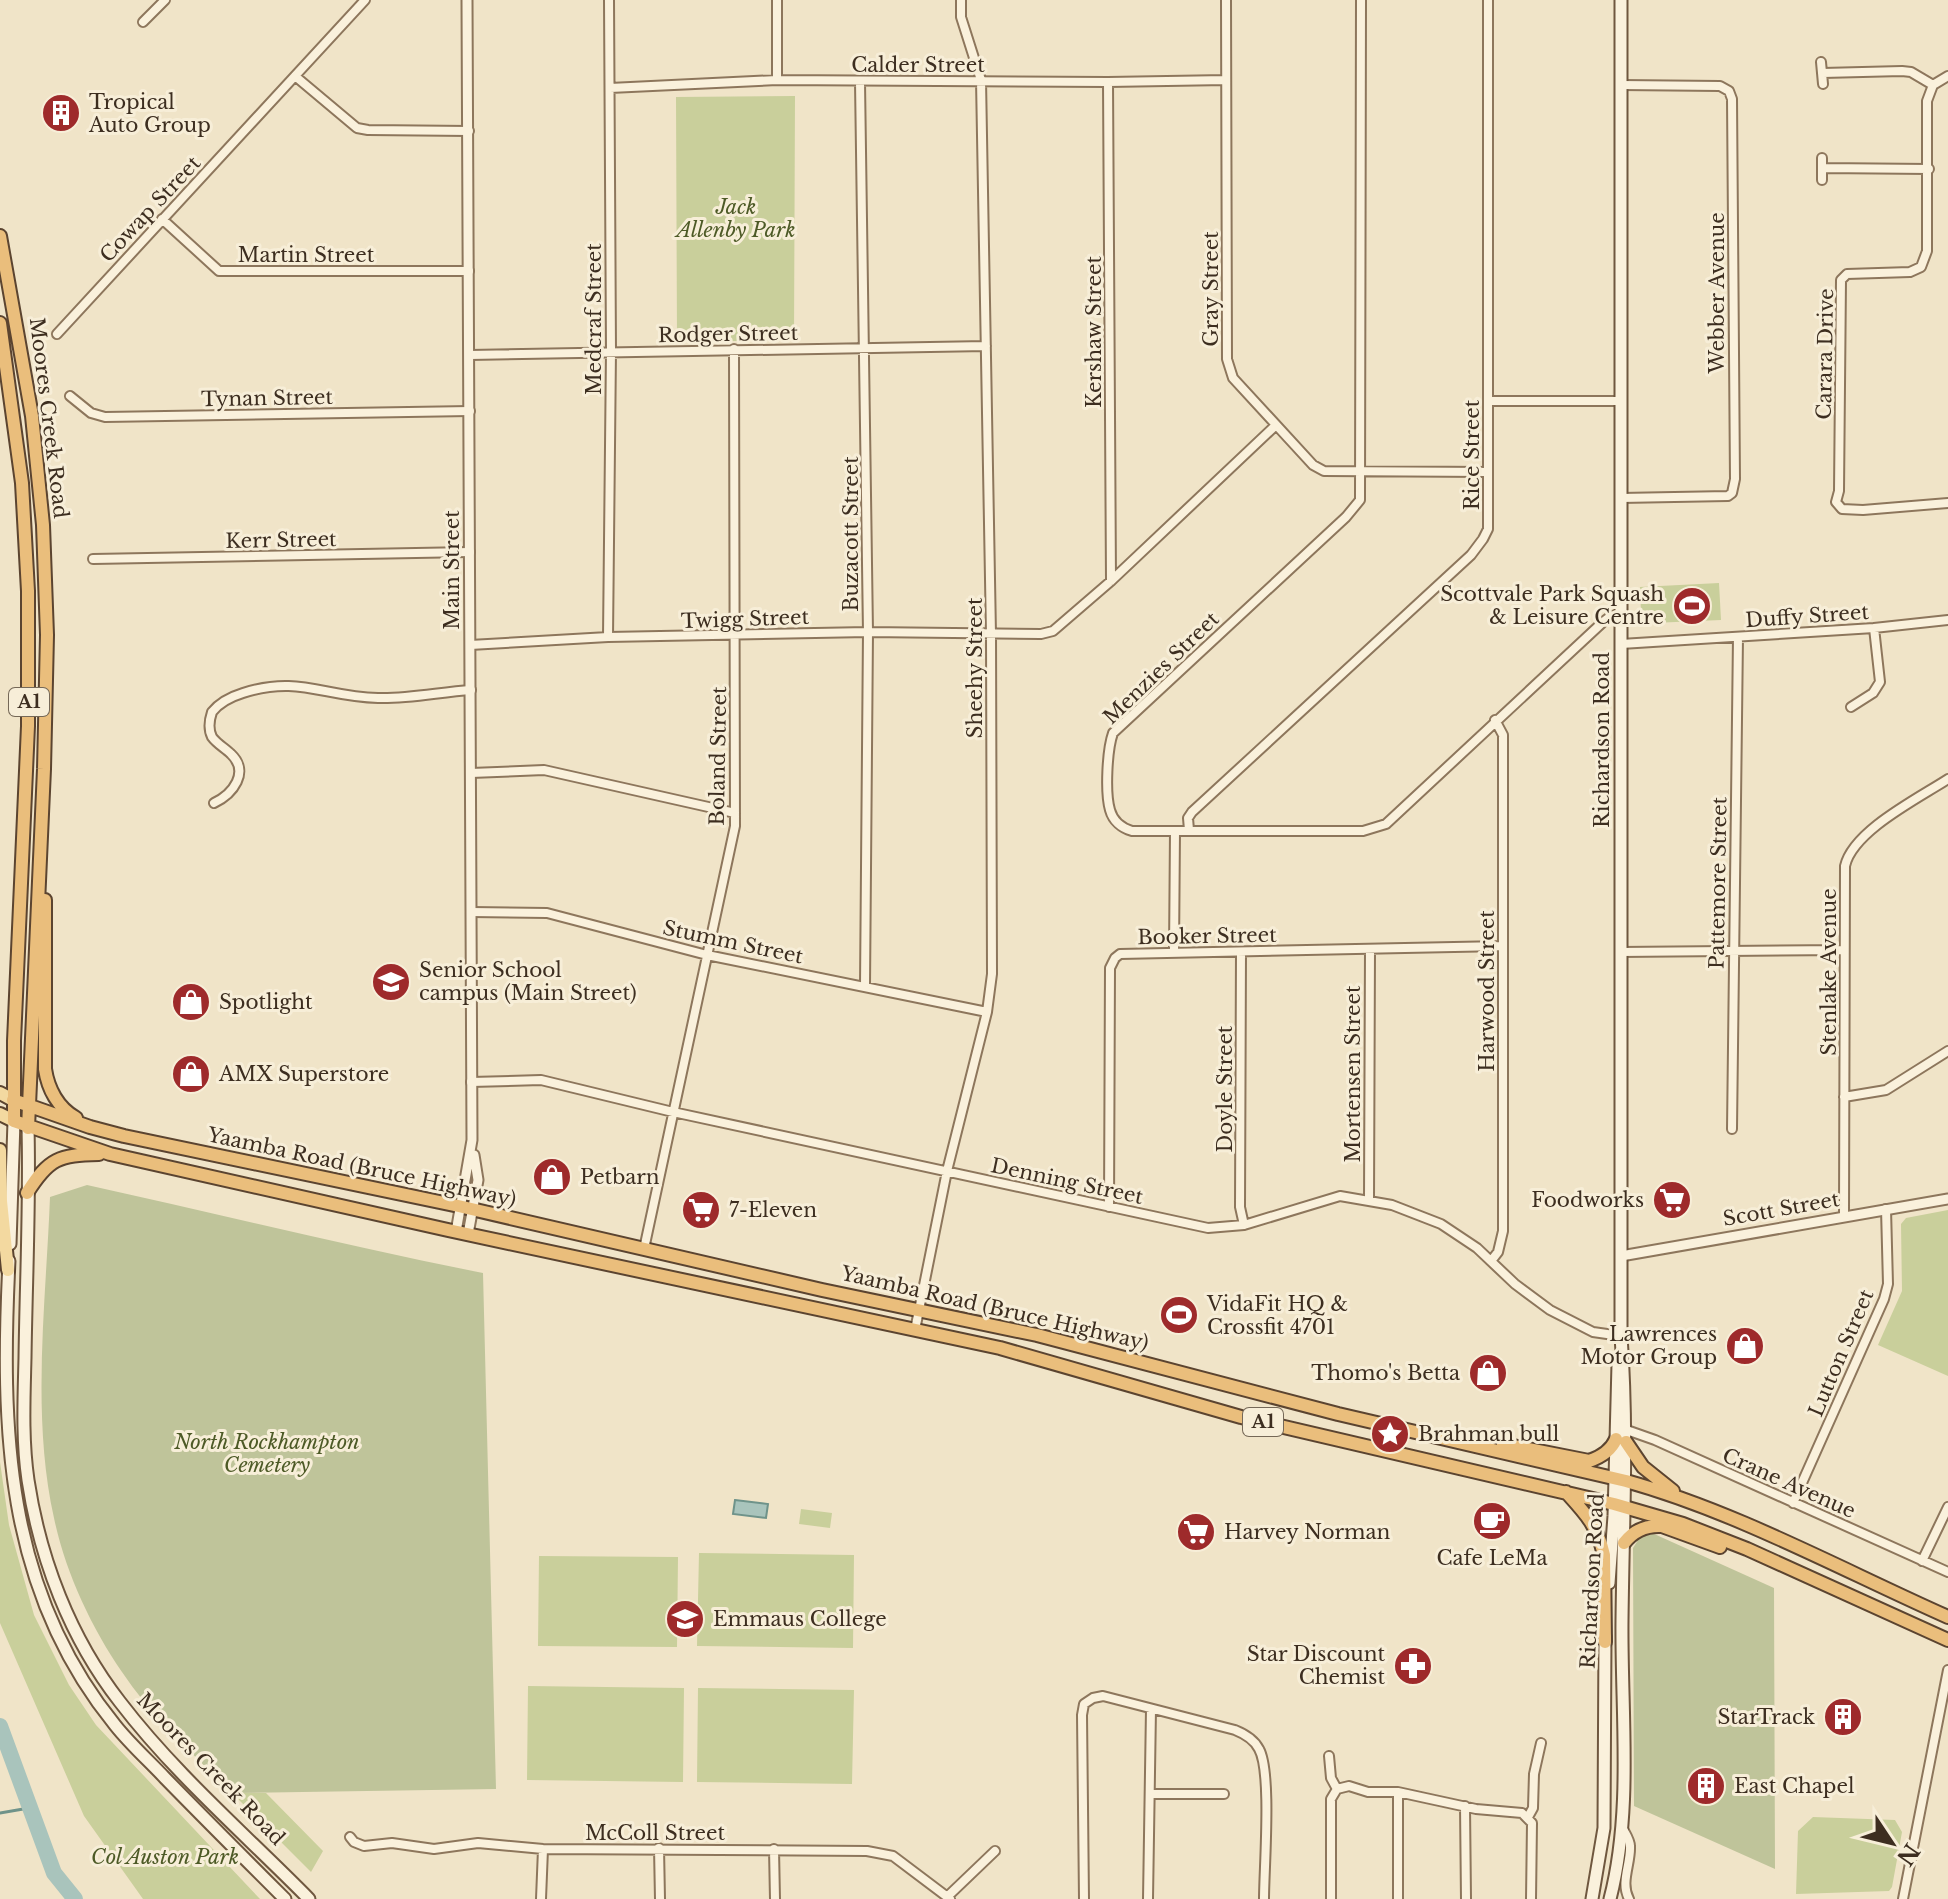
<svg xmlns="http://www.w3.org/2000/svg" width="1948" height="1899" viewBox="0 0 1948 1899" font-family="'Libre Baskerville',serif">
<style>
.green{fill:#c9cf9b}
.cemetery{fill:#bfc49a}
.water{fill:#a9c4bc;stroke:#6f938a;stroke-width:2}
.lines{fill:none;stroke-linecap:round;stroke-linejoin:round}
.stream{stroke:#6f938a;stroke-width:3}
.river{stroke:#a9c4bc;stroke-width:16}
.minor-casing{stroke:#8d765c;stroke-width:12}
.tertiary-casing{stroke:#8d765c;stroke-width:13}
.secondary-casing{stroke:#6f573f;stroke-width:15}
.primary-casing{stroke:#5b4430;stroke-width:16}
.trunk-casing{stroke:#5b4430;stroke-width:16}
.minor{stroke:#faf1dc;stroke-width:8}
.tertiary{stroke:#faf1dc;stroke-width:9}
.secondary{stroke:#faf1dc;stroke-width:11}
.primary{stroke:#f3d9a0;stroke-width:12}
.trunk{stroke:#eabe7c;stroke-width:12}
.labels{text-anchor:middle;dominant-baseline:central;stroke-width:6;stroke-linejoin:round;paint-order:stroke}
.shield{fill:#f7eed8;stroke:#756857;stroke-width:2}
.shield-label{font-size:18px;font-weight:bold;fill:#3d2e20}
.street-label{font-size:20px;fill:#3d2e20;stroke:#f7eed8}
.poi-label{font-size:20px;fill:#3d2e20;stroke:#f7eed8;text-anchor:start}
.park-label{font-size:20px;font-style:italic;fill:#4d5a26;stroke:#f7eed8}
</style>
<rect width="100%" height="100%" fill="#f0e4c8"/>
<!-- green -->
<path class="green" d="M795 96 794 340 677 342 676 97Z
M1719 583 1721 620 1653 623 1652 613H1641L1640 587Z
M1948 1210V1376L1878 1345 1902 1291 1901 1224 1906 1218Z
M0 1462 9 1525 34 1615 69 1685 96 1725 260 1899H143L84 1816 0 1623Z
M801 1509 832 1513 830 1528 799 1524Z
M699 1553 854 1555 853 1648 697 1646Z
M539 1556 678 1557 677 1647 538 1646Z
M528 1686 684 1688 683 1782 527 1780Z
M698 1688 854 1690 852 1784 697 1782Z
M232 1793H266L323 1851 311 1872Z
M1813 1817 1895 1820 1902 1832 1892 1887 1889 1891 1796 1894 1798 1831Z"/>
<!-- cemetery -->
<path class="cemetery" d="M87 1185C219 1214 350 1247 483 1273L496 1789 232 1793C194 1755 152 1717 122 1672 91 1627 65 1571 54 1518 31 1414 46 1302 50 1197Z
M1652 1533 1774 1588 1775 1869 1634 1806 1633 1548 1640 1537Z"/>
<!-- water -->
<path class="water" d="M735 1500 768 1504 766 1518 733 1514Z"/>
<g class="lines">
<!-- stream -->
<path class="stream" d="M0 1813 29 1808"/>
<!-- river -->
<path class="river" d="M0 1726 54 1873 75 1899"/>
<!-- minor casing -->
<g class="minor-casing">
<path id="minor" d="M777 0V80
M1226 0 1227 359 1233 378 1313 465 1324 471 1488 472
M1361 0 1360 500 1346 517 1113 733C1107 750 1105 793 1110 810 1113 821 1122 828 1132 831H1363L1386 824 1603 622 1611 616 1621 615
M143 22 165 0
M1821 62 1823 84
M1823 73 1902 71 1911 72 1933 85
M295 76 357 128 368 130 469 131
M1948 76 1933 85 1927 101V251L1921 267 1910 272 1847 274 1841 280 1839 491 1836 502 1842 509 1863 510 1948 503
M860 82 868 632 865 986
M1108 82 1111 581
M1621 85 1720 86 1729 91 1732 99 1735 479 1732 493 1728 496 1621 498
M610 88 777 80 1108 82 1226 80
M1822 158V180
M1822 168 1929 169
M162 219 219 271H469
M57 334 365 0
M470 355 986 346
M70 396 91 413 105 417 470 411
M1489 401H1620
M93 559 470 552
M608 637 611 351 609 0
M1621 644 1874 628 1948 620
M470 645 608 637 868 632 1041 634 1053 631 1111 581 1276 425
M1851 707 1873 693 1880 682 1874 628
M471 773 544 770 735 813
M214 803C233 794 250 772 231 754 225 748 217 744 212 737 208 729 209 721 212 712 220 702 230 697 243 693 299 675 324 697 378 698 409 699 440 692 471 690
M1189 830 1188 818 1192 812 1471 555 1483 539 1488 529V0
M471 912 547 913 707 955 987 1012
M1174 952 1175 831
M1241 952 1240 1207 1244 1225
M1620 952 1844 950
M471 1082 541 1080 673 1112 1208 1228 1244 1225 1340 1196 1392 1205 1441 1224 1477 1248 1515 1284 1550 1310 1593 1332 1621 1336
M1844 1097 1886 1090 1948 1051
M1732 1129 1738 637
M1369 1200 1370 949
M1109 1207 1110 968 1115 958 1120 954 1503 946
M1844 1216 1845 866C1853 831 1917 799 1948 779
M644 1249 735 826 734 349
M1491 1261 1498 1252 1503 1231V735L1495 720
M915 1330 947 1171 987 1012 992 974 991 634 981 80 961 17V0
M1621 1428 1655 1440 1948 1572
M1793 1503 1884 1299 1888 1284 1886 1209
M1922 1561 1948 1507
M1329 1756 1331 1778 1337 1789
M1398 1792V1899
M1152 1794H1224
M1465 1806 1466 1899
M1528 1817 1533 1808 1534 1774 1541 1743
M1622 1827C1625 1833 1630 1840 1630 1846 1631 1864 1620 1882 1629 1899
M350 1837 354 1842 364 1846 392 1843 434 1849 478 1843 543 1849 867 1851 893 1856 950 1899
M659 1848 660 1899
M774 1849 775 1899
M948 1896 995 1851
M541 1899 543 1849
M1084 1899 1082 1715 1084 1704 1093 1698 1103 1696 1235 1730C1245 1734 1254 1739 1259 1749 1272 1772 1264 1868 1264 1899
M1148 1899 1151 1709
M1331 1899V1799L1337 1789 1349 1786 1368 1792H1398L1476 1809 1522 1813 1532 1823 1531 1899
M1903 1899 1948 1670"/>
</g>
<!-- tertiary casing -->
<g class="tertiary-casing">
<path id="tertiary" d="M456 1232 472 1140 467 0
M468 1234 478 1180 474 1155
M1621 1256 1948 1199"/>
</g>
<!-- secondary casing -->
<g class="secondary-casing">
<path id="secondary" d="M28 1128C30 1204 26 1282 25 1358 24 1399 22 1439 28 1480 40 1559 70 1638 120 1702 175 1774 246 1835 309 1899
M10 1244 14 1121
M9 1261C1 1427 4 1589 115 1725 130 1744 148 1760 165 1778 205 1819 245 1859 285 1899
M1609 1583 1614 1516 1618 1364
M1592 1899 1604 1828 1605 1636
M1610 1899C1633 1810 1621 1712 1622 1621 1623 1526 1628 1431 1621 1336V0"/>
</g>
<!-- primary casing -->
<g class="primary-casing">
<path id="primary" d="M0 1093 13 1100
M0 1114 14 1121
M0 1150 1 1201 8 1270"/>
</g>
<!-- trunk casing -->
<g class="trunk-casing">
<path id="trunk" d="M0 236 32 416 43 525 47 635 44 769 28 1128
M0 323 22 483 28 591V726L14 1041V1121L110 1154 448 1230 1000 1348 1241 1417 1614 1504 1683 1524 1747 1549 1948 1640
M45 900V1069C48 1089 58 1108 76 1118
M13 1100 90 1127 124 1136 454 1205 822 1290 1037 1335 1338 1414 1626 1481C1737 1512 1842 1570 1948 1617
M27 1193C49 1158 59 1155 99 1154
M1626 1442 1643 1467 1673 1491
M1503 1444 1589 1461C1601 1457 1611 1451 1616 1439
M1566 1492C1586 1514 1597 1525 1604 1555L1605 1642
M1624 1543C1634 1530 1646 1525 1662 1526L1720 1547"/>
</g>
<!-- minor -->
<use href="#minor" class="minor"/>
<!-- tertiary -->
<use href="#tertiary" class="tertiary"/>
<!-- secondary -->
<use href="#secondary" class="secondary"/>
<!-- primary -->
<use href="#primary" class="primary"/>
<!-- trunk -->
<use href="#trunk" class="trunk"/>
</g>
<!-- icons -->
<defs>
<g id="building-disc" transform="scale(2)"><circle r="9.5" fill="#9e2a2b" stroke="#f7eed8"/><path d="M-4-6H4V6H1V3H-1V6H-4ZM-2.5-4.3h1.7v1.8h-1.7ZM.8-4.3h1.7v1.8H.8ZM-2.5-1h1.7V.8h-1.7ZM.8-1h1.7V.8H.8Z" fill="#fff"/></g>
<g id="stadium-disc" transform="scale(2)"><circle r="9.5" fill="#9e2a2b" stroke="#f7eed8"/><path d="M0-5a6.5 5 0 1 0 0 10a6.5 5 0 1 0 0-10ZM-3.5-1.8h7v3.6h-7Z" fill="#fff"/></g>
<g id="school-disc" transform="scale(2)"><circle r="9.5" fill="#9e2a2b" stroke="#f7eed8"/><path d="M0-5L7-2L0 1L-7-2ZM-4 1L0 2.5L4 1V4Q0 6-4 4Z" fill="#fff"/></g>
<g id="shop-disc" transform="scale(2)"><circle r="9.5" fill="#9e2a2b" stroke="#f7eed8"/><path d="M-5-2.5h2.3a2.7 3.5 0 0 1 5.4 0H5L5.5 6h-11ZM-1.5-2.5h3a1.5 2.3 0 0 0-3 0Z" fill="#fff"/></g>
<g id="supermarket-disc" transform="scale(2)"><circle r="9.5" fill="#9e2a2b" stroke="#f7eed8"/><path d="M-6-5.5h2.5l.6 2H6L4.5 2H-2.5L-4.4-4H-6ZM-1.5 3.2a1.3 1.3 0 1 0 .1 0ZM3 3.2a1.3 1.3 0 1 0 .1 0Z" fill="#fff"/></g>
<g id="sight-disc" transform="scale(2)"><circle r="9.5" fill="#9e2a2b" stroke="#f7eed8"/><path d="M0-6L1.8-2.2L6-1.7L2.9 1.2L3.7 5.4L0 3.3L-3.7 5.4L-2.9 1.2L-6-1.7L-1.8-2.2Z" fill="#fff"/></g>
<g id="cafe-disc" transform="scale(2)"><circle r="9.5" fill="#9e2a2b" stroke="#f7eed8"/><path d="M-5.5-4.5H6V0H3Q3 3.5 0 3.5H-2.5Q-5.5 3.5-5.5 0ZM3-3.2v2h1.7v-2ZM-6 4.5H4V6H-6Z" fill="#fff"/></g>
<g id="pharmacy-disc" transform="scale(2)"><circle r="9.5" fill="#9e2a2b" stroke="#f7eed8"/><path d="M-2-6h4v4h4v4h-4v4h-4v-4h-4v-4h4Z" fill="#fff"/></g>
</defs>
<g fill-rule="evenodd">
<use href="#building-disc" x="61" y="113"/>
<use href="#stadium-disc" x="1692" y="606"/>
<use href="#school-disc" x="391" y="982"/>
<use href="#shop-disc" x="191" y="1002"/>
<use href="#shop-disc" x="191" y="1074"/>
<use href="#shop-disc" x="552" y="1177"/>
<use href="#supermarket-disc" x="1672" y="1200"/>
<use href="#supermarket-disc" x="701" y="1210"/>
<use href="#stadium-disc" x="1179" y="1315"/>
<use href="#shop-disc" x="1745" y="1346"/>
<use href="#shop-disc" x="1488" y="1373"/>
<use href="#sight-disc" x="1390" y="1434"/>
<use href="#cafe-disc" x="1492" y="1521"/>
<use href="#supermarket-disc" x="1196" y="1532"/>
<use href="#school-disc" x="685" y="1619"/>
<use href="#pharmacy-disc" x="1413" y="1666"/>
<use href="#building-disc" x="1843" y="1717"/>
<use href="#building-disc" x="1706" y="1786"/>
</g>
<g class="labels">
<!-- shield labels -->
<g class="shield">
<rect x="9" y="688" width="40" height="28" rx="6"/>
<rect x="1243" y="1408" width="40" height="28" rx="6"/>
</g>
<g class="shield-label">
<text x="29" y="702">A1</text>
<text x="1263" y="1422">A1</text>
</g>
<!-- street labels -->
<g class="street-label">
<text x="918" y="65">Calder Street</text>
<text transform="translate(150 209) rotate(-47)">Cowap Street</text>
<text x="306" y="255">Martin Street</text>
<text transform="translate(1211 289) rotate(-90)">Gray Street</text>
<text transform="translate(1717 293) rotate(-90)">Webber Avenue</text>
<text transform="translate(594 319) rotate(-90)">Medcraf Street</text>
<text transform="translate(1094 332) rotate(-90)">Kershaw Street</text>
<text transform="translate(728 334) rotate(-1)">Rodger Street</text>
<text transform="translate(1825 354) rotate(-89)">Carara Drive</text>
<text transform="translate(267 398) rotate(-1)">Tynan Street</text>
<text transform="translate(49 418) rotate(83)">Moores Creek Road</text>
<text transform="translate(1472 455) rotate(-90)">Rice Street</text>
<text transform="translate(851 534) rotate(-90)">Buzacott Street</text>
<text transform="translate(281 540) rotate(-1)">Kerr Street</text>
<text transform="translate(452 570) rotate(-90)">Main Street</text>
<text transform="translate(1807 616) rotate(-4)">Duffy Street</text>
<text transform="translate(745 619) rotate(-2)">Twigg Street</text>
<text transform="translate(975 668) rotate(-90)">Sheehy Street</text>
<text transform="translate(1161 668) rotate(-44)">Menzies Street</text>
<text transform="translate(1602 740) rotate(-90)">Richardson Road</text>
<text transform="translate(718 756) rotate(-89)">Boland Street</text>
<text transform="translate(1718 883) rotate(-89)">Pattemore Street</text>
<text transform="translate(1207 936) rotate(-1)">Booker Street</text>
<text transform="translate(733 942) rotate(12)">Stumm Street</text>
<text transform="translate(1829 972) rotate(-90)">Stenlake Avenue</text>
<text transform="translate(1487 991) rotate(-90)">Harwood Street</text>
<text transform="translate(1353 1074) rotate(-90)">Mortensen Street</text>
<text transform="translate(1225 1089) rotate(-90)">Doyle Street</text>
<text transform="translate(362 1167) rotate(12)">Yaamba Road (Bruce Highway)</text>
<text transform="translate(1067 1181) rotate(12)">Denning Street</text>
<text transform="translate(1781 1209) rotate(-10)">Scott Street</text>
<text transform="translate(995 1308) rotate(13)">Yaamba Road (Bruce Highway)</text>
<text transform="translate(1841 1353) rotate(-67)">Lutton Street</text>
<text transform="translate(1789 1483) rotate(24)">Crane Avenue</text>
<text transform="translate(1592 1581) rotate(-87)">Richardson Road</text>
<text transform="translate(211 1769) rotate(46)">Moores Creek Road</text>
<text x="655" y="1833">McColl Street</text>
</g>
<!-- poi labels -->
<g class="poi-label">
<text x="89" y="102">Tropical<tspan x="89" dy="23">Auto Group</tspan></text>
<text x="1664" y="594" text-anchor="end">Scottvale Park Squash<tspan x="1664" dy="23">&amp; Leisure Centre</tspan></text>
<text x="419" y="970">Senior School<tspan x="419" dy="23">campus (Main Street)</tspan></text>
<text x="219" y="1002">Spotlight</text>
<text x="219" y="1074">AMX Superstore</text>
<text x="580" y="1177">Petbarn</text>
<text x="1644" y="1200" text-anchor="end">Foodworks</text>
<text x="729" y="1210">7-Eleven</text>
<text x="1207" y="1304">VidaFit HQ &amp;<tspan x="1207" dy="23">Crossfit 4701</tspan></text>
<text x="1717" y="1334" text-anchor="end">Lawrences<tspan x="1717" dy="23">Motor Group</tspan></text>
<text x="1460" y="1373" text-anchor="end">Thomo's Betta</text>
<text x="1418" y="1434">Brahman bull</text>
<text x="1224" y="1532">Harvey Norman</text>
<text x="1492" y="1558" text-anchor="middle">Cafe LeMa</text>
<text x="713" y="1619">Emmaus College</text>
<text x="1385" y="1654" text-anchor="end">Star Discount<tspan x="1385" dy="23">Chemist</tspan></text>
<text x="1815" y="1717" text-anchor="end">StarTrack</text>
<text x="1734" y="1786">East Chapel</text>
</g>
<!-- park labels -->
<g class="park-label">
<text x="736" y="207">Jack<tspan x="736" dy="23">Allenby Park</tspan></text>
<text x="267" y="1442">North Rockhampton<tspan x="267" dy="23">Cemetery</tspan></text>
<text x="165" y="1857">Col Auston Park</text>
</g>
</g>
<!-- north arrow -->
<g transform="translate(1892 1843) rotate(125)" stroke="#f7eed8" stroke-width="6" paint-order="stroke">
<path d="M0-6L14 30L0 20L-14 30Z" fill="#3d2e20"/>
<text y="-12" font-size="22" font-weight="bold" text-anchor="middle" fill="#3d2e20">N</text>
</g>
</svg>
